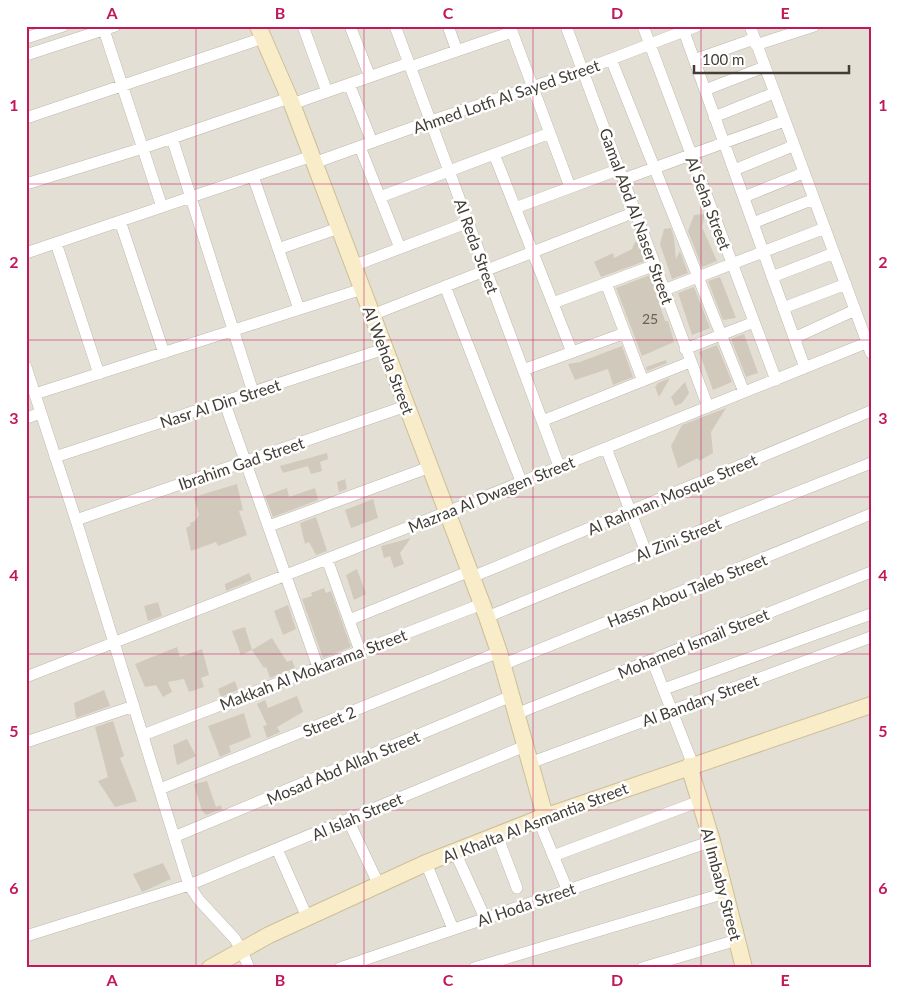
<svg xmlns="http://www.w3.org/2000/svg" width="897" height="994" viewBox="0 0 897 994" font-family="Lato,sans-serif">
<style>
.residential{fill:#e4dfd4}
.building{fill:#d1c9bc}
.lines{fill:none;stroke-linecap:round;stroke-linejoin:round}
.street-casing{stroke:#beb8ac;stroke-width:12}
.secondary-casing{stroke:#ccbf99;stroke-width:18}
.street{stroke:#fff;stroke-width:11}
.secondary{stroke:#f8edc8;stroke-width:16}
.grid{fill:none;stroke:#c2185b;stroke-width:1;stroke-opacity:0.55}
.labels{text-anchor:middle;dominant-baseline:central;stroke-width:5;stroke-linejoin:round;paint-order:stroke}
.number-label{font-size:14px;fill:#666058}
.street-label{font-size:16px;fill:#423d36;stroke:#fff}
.neatline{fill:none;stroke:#c2185b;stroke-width:2}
.grid-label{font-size:16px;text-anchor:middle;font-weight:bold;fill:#c2185b}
</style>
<rect width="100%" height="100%" fill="#f1ede5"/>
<!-- residential -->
<path class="residential" d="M26 26H871V968H26Z"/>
<!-- building -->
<path class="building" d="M705 214 702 227 717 261 702 267 688 231 694 215Z
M671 228 674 238 676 259 680 251 688 273 672 279 660 244 664 229Z
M635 242H638L645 261 601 277 594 262 613 253 614 258 632 249Z
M650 275 665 321H668L674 342 642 356 616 288Z
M720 277 729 300 736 318 723 320 708 281Z
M694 287 710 328 692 335 678 293Z
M744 334 758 373 746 377 731 339Z
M717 345 732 382 713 390 699 352Z
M622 346 633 377 613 385 608 369 575 380 568 364 580 362Z
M666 360 667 363 647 371 646 367Z
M670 378 659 397 655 387 658 383Z
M685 382 689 393 682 403 675 406 671 397Z
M726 408 711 432 713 453 699 461 698 458 678 468 671 446 682 425Z
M327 453 328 459 320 462 322 471 311 474 308 466 283 473 280 466Z
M345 479 347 489 339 492 337 482Z
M237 484 243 510 239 511 247 535 218 546 216 542 191 551 186 528 191 525 190 523 195 521 199 515 194 497Z
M287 488 289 497 315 488 318 500 273 517 265 496Z
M373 499 378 518 351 528 345 510Z
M316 517 327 551 316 555 309 542 305 544 300 523Z
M411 538 400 553 404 564 394 568 390 556 384 558 381 546Z
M357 569 366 594 354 600 346 575Z
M249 573 252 580 226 591 225 584Z
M324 588 326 593 331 591 351 647 323 658 302 599 312 596 311 593Z
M158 602 162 616 148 621 144 606Z
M288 605 296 629 283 635 274 611Z
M245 627 252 650 241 655 232 631Z
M272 638 287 662 292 660 295 668 270 678 266 667 264 668 252 650Z
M177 647 180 657 202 649 209 675 201 678 204 687 189 692 184 679 168 682 172 692 163 697 156 685 145 687 135 664Z
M235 681 238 690 221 697 218 689Z
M104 690 110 706 76 718 74 703Z
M297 696 303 712 277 727 280 732 267 738 263 726 267 725 257 704 265 700 268 708Z
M244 713 251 737 229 746 231 752 220 757 208 726Z
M113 721 124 756 120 758 137 801 115 807 98 781 108 777 95 727Z
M187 739 196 756 177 765 173 745Z
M207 781 216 807 221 805 222 809 206 815 202 811 194 784Z
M163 863 171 879 142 892 133 874Z"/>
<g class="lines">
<!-- street casing -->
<g class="street-casing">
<path id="street" d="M303 26 327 92
M350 26 370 77
M395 26 559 466
M448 26 457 51
M510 26 570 187
M566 26 708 407
M643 26 776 380
M682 26 805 368
M750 26 871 353
M104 30 162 207
M26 38 63 26
M756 45 814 26
M26 55 115 26
M611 59 744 392
M694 60 754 39
M410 67 512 32
M349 84 372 142
M705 90 764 67
M292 104 409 63
M714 117 774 93
M26 118 263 38
M172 138 253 392
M360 147 400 248
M494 154 572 352
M314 163 431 121 583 70 697 26
M734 170 793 146
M253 176 299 309
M624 179 784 121
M26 184 143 148 289 98
M380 197 550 133
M744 197 803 173
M515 208 620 169
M120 221 164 353
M753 223 814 199
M56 243 99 374
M278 249 339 228
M26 253 312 156
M353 266 469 222
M772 277 834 253
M606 283 643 381
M445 286 521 481
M664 290 825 228
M553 303 655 265
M783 308 846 284
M372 315 635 212
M794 338 855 310
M685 349 754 322
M26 367 76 520 189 885 199 900 235 939 242 951 249 968
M523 370 625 333
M35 394 362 289
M224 401 318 667
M26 418 41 413
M542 421 690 362
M606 448 646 552
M55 457 384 349
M76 520 406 406
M269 526 430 467
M327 559 360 651
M472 577 871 411
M487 617 646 552 871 463
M349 620 470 571
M652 660 693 765
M502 665 871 514
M26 677 447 512 871 341
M664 689 871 614
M516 714 871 572
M143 735 482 604
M26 742 134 706
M530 763 871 637
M160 789 499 652
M538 819 567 889
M348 820 379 885
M497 835 517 888
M174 837 511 696
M277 849 307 917
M455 852 485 918
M553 856 700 801
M426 863 453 929
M26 936 189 885 525 746
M340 968 712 841
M474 968 725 893
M642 968 737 940"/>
</g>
<!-- secondary casing -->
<g class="secondary-casing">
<path id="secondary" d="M258 26 292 104 487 617 499 652 545 816
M689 766 712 841 744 968
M210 968 269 935 426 863 538 819 871 705"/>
</g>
<!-- street -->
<use href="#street" class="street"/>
<!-- secondary -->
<use href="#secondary" class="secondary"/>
</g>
<!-- grid -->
<path class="grid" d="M196 26V968M364 26V968M533 26V968M701 26V968M26 184H871M26 340H871M26 497H871M26 654H871M26 810H871"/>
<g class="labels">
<!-- number labels -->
<g class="number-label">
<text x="650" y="318">25</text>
</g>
<!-- street labels -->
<g class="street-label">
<text transform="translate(506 96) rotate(-19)">Ahmed Lotfi Al Sayed Street</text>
<text transform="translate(709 203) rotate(69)">Al Seha Street</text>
<text transform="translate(637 216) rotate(70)">Gamal Abd Al Naser Street</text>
<text transform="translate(477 246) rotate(70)">Al Reda Street</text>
<text transform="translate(389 360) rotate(69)">Al Wehda Street</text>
<text transform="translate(220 403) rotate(-18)">Nasr Al Din Street</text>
<text transform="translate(241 463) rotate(-19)">Ibrahim Gad Street</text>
<text transform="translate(491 494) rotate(-22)">Mazraa Al Dwagen Street</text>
<text transform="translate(672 494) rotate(-23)">Al Rahman Mosque Street</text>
<text transform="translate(678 539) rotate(-22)">Al Zini Street</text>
<text transform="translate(687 590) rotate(-22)">Hassn Abou Taleb Street</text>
<text transform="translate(693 643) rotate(-22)">Mohamed Ismail Street</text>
<text transform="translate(313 669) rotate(-21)">Makkah Al Mokarama Street</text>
<text transform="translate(700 700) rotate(-20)">Al Bandary Street</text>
<text transform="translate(329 721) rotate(-22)">Street 2</text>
<text transform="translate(343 767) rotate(-23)">Mosad Abd Allah Street</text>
<text transform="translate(357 816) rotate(-23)">Al Islah Street</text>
<text transform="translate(535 822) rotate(-21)">Al Khalta Al Asmantia Street</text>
<text transform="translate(722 884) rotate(75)">Al Imbaby Street</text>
<text transform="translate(526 904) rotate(-19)">Al Hoda Street</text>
</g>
</g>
<!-- border -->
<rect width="897" height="994" fill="none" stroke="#ffffff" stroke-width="55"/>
<!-- scale -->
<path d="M694 65v8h155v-8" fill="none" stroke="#423d36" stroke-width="2.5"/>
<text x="702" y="65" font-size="15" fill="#423d36" stroke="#ffffff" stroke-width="4" paint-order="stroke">100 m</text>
<rect x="28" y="28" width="842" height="938" class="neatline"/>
<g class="grid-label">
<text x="112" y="19">A</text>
<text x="280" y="19">B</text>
<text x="448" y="19">C</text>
<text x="617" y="19">D</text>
<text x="785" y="19">E</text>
<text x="14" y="111">1</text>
<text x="883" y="111">1</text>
<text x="14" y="268">2</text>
<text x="883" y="268">2</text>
<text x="14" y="424">3</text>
<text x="883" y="424">3</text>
<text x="14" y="581">4</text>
<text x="883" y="581">4</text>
<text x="14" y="737">5</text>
<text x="883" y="737">5</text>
<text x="14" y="894">6</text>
<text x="883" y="894">6</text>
<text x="112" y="986">A</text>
<text x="280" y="986">B</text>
<text x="448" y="986">C</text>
<text x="617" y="986">D</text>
<text x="785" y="986">E</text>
</g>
</svg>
